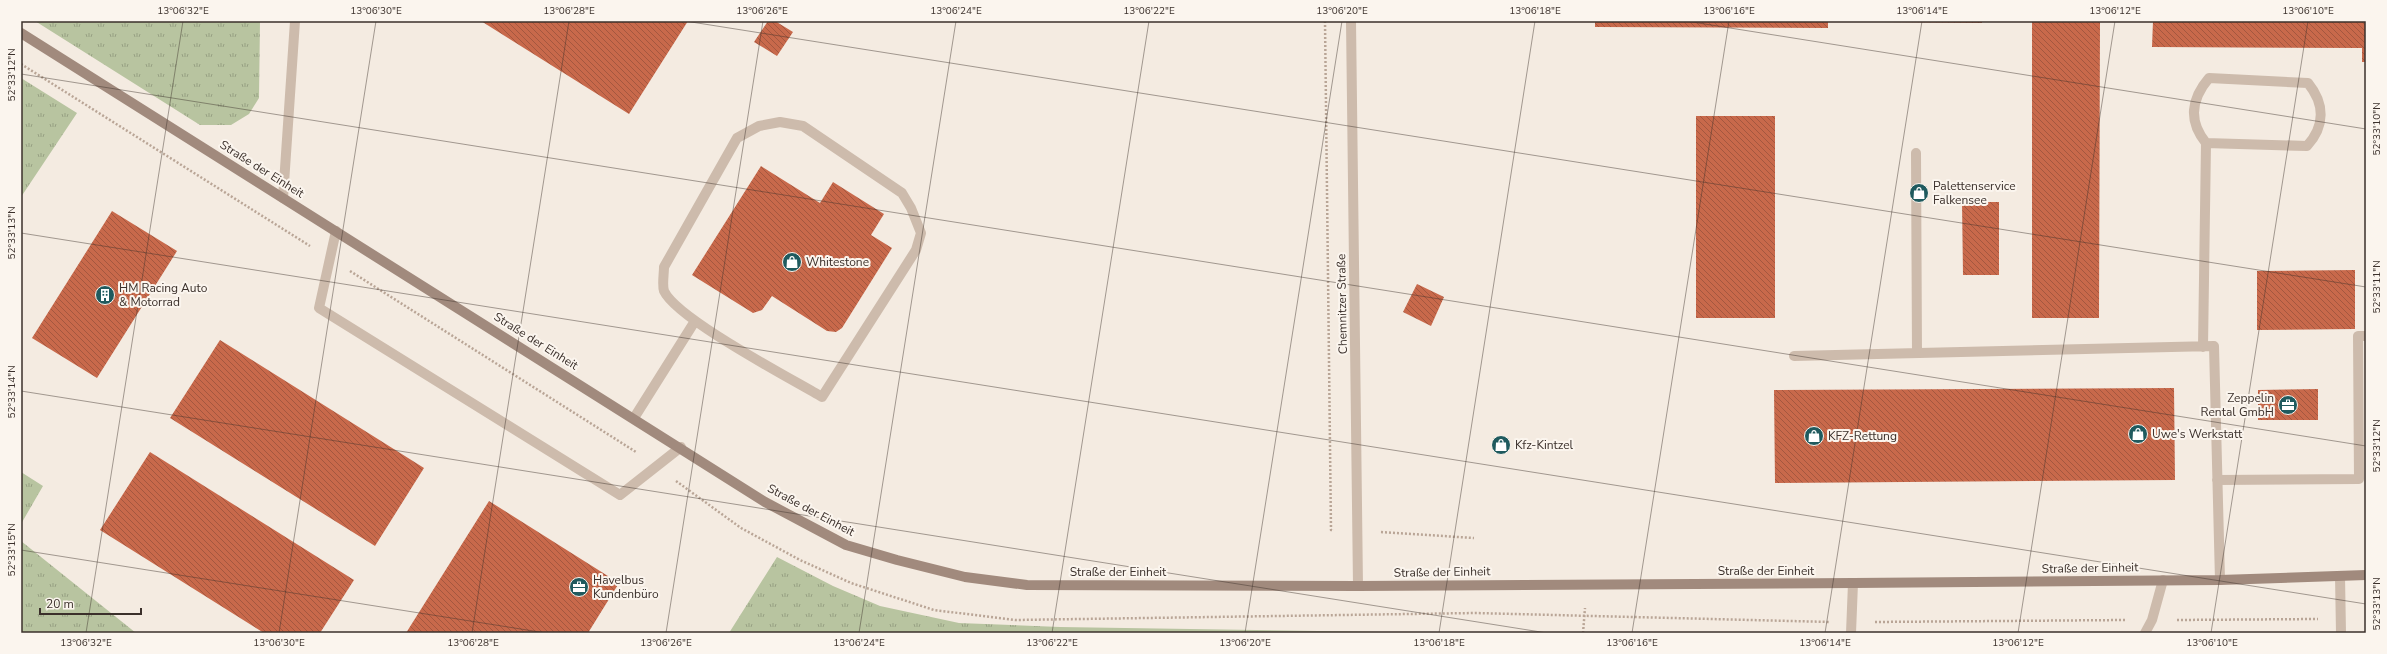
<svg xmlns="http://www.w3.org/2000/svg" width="2387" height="654" viewBox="0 0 2387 654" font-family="'Nunito Sans',sans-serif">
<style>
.grass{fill:url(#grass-tufts)}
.building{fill:url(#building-back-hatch)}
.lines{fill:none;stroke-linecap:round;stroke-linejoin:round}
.path{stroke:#b9a596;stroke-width:2.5;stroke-dasharray:2 2;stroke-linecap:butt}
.lane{stroke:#cdbbac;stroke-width:10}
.street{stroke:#cdbbac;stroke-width:10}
.secondary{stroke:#a18a7d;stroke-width:10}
.ticks{fill:none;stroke:#3b302b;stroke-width:1;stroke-opacity:0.45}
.labels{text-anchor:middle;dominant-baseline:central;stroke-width:4;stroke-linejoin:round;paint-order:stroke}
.street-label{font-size:12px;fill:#3b302b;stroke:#fbf5ee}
.poi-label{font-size:12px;fill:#3b302b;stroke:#fbf5ee;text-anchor:start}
.neatline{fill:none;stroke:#3b302b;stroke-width:1.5}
.ticks-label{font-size:10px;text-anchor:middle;fill:#3b302b}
</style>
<defs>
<pattern id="grass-tufts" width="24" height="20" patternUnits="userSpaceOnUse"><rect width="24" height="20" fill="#b8c4a0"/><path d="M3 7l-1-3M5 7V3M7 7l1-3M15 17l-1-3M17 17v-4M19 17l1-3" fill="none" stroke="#97a083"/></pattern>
<pattern id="building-back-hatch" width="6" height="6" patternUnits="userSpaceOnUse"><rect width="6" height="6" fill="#c8694b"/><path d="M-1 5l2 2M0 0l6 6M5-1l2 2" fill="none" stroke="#a4573f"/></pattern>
</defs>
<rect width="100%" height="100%" fill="#f4ebe1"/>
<!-- grass -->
<path class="grass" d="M35 21H260L259 98 249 114 231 125H200Z
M21 78 77 113 21 197Z
M21 472 43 486 21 524Z
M21 541 136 633H21Z
M777 557 833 586 880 606 959 623 1060 627 1446 633H729Z"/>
<!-- building -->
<path class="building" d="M481 21H688L629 114Z
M768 21H775L793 32 777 56 754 42Z
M1595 21H1828V28L1595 27Z
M1884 21H1982V23L1884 22Z
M2032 21H2100L2099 318H2032Z
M2153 21H2366V62H2362V48L2152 47Z
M1696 116H1775V318H1696Z
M761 166 820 203 833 182 884 214 871 235 892 248 842 328 836 332 827 331 772 296 762 310 753 313 692 275Z
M1962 202H1999V275H1963Z
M112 211 177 251 97 378 32 338Z
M2355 270V329L2257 330V271Z
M1417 284 1444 297 1431 326 1403 312Z
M220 340 424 468 375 546 170 418Z
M2174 388 2175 480 1775 483 1774 390Z
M2318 389V420H2258V390Z
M150 452 354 580 320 633H264L100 530Z
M489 501 619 583 588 633H406Z"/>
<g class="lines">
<!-- path -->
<path class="path" d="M1325 21 1331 530H1334
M21 64 310 246
M350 271 636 452
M676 481 741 528 800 560 851 583 934 610 1015 620 1475 613 1830 622
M1381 532 1474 538
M2177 620 2318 619
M1875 622 2126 620
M1583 633 1585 608"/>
<!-- lane -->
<path class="lane" d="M780 122 803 126 902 193 911 208 921 233 916 250 822 397C790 378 677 319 664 291 662 285 664 274 664 267L737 138 759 126Z
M1916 153 1917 353
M283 198 295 21
M336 231 319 308 620 495 681 447
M2203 347 2206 143C2188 121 2191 99 2209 78L2308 83C2325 104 2325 126 2307 146L2206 143
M1794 356 2214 346 2220 580
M634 418 695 321
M2217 480 2359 479 2358 336H2366
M2340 576 2341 633
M1851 633 1853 583
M2145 633 2152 620 2163 580"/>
<!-- street -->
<path class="street" d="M1351 21 1358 586"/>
<!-- secondary -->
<path class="secondary" d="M21 33 765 502 846 545 897 560 965 577 1027 585 1358 586 1853 583 2220 580 2366 575"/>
</g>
<!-- ticks -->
<path class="ticks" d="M685 21 2366 287M1686 21 2366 129M21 74 2366 446M21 233 2366 604M21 391 1547 633M21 550 546 633M86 633 183 21M279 633 376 21M472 633 569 21M666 633 763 21M859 633 956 21M1052 633 1149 21M1245 633 1342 21M1439 633 1535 21M1632 633 1729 21M1825 633 1922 21M2018 633 2115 21M2211 633 2308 21"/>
<!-- icons -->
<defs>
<g id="shop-disc" transform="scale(1)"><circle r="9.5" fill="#1f5a5e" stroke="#fbf5ee"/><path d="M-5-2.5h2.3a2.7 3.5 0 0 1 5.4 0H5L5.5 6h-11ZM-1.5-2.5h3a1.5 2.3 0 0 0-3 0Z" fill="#fff"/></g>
<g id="building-disc" transform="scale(1)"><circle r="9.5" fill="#1f5a5e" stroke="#fbf5ee"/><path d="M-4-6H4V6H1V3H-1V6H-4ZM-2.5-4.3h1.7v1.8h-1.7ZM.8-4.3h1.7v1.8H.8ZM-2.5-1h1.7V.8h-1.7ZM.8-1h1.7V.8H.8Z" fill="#fff"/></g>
<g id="office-disc" transform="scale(1)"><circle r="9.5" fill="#1f5a5e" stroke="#fbf5ee"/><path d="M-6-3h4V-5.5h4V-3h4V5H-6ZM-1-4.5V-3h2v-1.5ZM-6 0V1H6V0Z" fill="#fff"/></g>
</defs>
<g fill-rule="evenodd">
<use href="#shop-disc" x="1919" y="193"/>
<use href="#shop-disc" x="792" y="262"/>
<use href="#building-disc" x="105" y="295"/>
<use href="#office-disc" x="2288" y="405"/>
<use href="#shop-disc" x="2138" y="434"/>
<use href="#shop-disc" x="1814" y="436"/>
<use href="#shop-disc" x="1501" y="445"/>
<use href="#office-disc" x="579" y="587"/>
</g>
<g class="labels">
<!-- street labels -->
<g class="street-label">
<text transform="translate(262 169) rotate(32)">Straße der Einheit</text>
<text transform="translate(1342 304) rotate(-91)">Chemnitzer Straße</text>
<text transform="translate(536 341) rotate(32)">Straße der Einheit</text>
<text transform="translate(811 510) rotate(28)">Straße der Einheit</text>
<text transform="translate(2090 568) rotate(-1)">Straße der Einheit</text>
<text x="1766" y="571">Straße der Einheit</text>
<text x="1118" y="572">Straße der Einheit</text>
<text transform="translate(1442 572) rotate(-1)">Straße der Einheit</text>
</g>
<!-- poi labels -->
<g class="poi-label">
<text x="1933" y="186">Palettenservice<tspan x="1933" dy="14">Falkensee</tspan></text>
<text x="806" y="262">Whitestone</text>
<text x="119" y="288">HM Racing Auto<tspan x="119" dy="14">&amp; Motorrad</tspan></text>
<text x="2274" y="398" text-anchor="end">Zeppelin<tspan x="2274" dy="14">Rental GmbH</tspan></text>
<text x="2152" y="434">Uwe's Werkstatt</text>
<text x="1828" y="436">KFZ-Rettung</text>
<text x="1515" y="445">Kfz-Kintzel</text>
<text x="593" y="580">Havelbus<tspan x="593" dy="14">Kundenbüro</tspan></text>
</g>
</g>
<!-- border -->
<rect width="2387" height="654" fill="none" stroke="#fbf5ee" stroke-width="44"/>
<!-- scale -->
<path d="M40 608v6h101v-6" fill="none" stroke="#3b302b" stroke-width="2"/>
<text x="46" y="608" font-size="12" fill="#3b302b" stroke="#fbf5ee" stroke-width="3" paint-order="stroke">20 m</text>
<rect x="22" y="22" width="2343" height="610" class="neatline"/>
<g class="ticks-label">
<text x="183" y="14">13°06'32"E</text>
<text x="376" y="14">13°06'30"E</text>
<text x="569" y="14">13°06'28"E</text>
<text x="762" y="14">13°06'26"E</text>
<text x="956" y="14">13°06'24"E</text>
<text x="1149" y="14">13°06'22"E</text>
<text x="1342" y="14">13°06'20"E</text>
<text x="1535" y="14">13°06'18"E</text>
<text x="1729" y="14">13°06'16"E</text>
<text x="1922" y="14">13°06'14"E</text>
<text x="2115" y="14">13°06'12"E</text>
<text x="2308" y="14">13°06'10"E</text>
<text transform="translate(11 75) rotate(-90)" y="4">52°33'12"N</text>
<text transform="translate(2376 129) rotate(-90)" y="4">52°33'10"N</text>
<text transform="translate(11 233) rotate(-90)" y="4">52°33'13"N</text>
<text transform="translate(2376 287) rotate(-90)" y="4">52°33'11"N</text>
<text transform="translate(11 392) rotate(-90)" y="4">52°33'14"N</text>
<text transform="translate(2376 446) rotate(-90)" y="4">52°33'12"N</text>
<text transform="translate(11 550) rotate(-90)" y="4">52°33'15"N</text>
<text transform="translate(2376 604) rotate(-90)" y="4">52°33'13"N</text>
<text x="86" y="646">13°06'32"E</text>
<text x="279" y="646">13°06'30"E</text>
<text x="473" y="646">13°06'28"E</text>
<text x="666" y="646">13°06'26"E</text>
<text x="859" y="646">13°06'24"E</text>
<text x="1052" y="646">13°06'22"E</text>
<text x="1245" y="646">13°06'20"E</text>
<text x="1439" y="646">13°06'18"E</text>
<text x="1632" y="646">13°06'16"E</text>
<text x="1825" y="646">13°06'14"E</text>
<text x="2018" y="646">13°06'12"E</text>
<text x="2212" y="646">13°06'10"E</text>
</g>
</svg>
